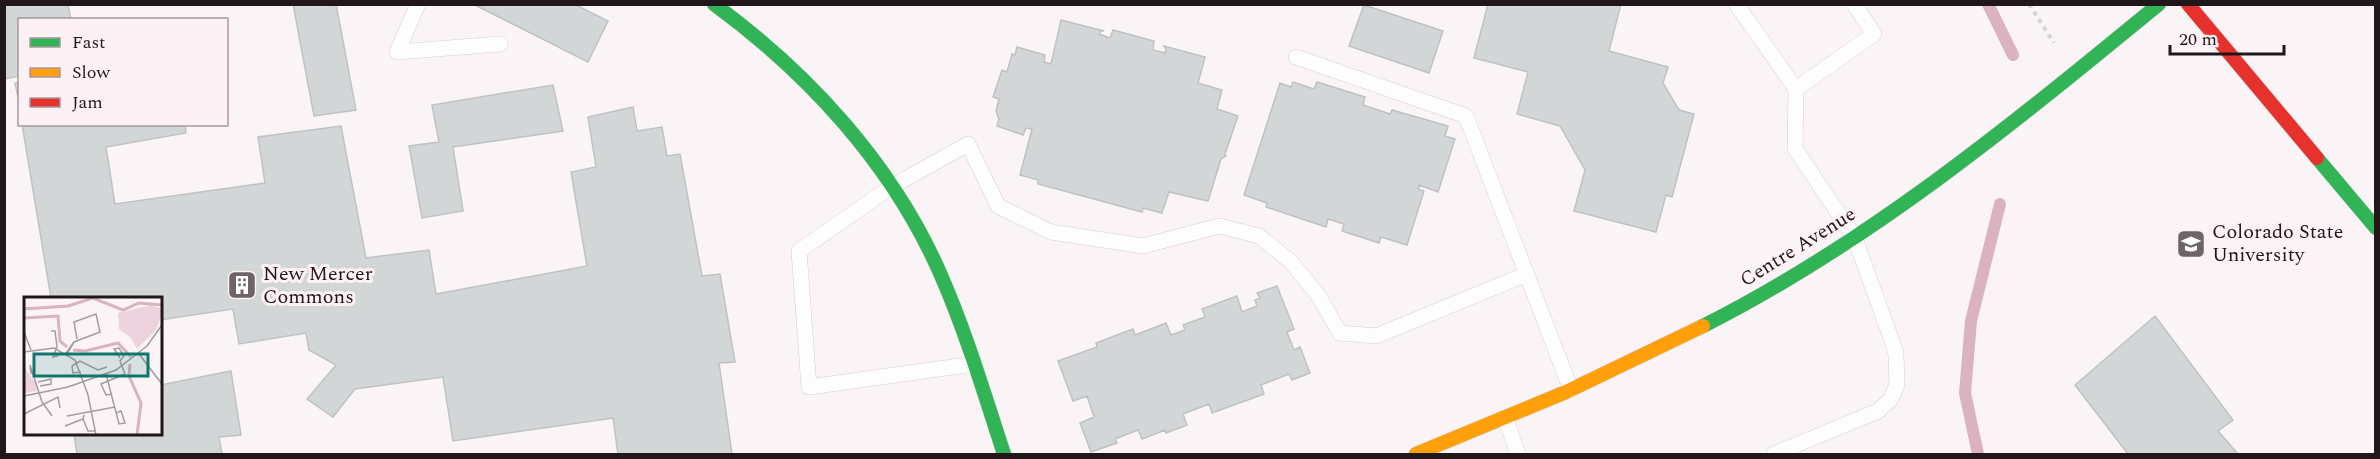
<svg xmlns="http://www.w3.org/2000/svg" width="2380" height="459" viewBox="0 0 2380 459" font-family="Spectral,serif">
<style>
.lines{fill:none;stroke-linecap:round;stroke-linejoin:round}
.stream{stroke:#dab2c2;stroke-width:12}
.building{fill:#d2d6d7;stroke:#bfc2c4;stroke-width:1.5}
.lane-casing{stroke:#d6ced1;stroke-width:16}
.fast-casing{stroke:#d6ced1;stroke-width:15}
.slow-casing{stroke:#d6ced1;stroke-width:15}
.jam-casing{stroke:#d6ced1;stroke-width:15}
.path{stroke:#d6d5d5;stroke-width:4;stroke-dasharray:4.5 4.5;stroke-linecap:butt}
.lane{stroke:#fefdfe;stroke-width:15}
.fast{stroke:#30b455;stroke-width:14}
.slow{stroke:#ff9f0a;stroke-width:14}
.jam{stroke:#e5322d;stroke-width:14}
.labels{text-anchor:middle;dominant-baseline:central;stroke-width:6;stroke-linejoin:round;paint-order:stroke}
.poi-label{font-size:20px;fill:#21161a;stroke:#fef1f6;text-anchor:start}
.street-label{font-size:20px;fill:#21161a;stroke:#fef1f6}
.inset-river{fill:none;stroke:#dab2c2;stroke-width:3}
.inset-road{fill:none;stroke:#a49b9f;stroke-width:1.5}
.view{fill:#0f766e;fill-opacity:0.15;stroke:#0f766e;stroke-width:3}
.inset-edge{fill:none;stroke:#21161a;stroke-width:3}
</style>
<rect width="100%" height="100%" fill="#fbf4f7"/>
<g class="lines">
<!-- stream -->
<path class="stream" d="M1988 4 2013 55
M1978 454 1965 393 1971 321 2000 204"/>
</g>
<!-- building -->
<path class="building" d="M4 4H68L71 20H20V76L4 79Z
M293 4H336L356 110 314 116Z
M574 4 608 21 588 62 475 5Z
M1488 4H1621L1609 51 1668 67 1663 83 1679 110 1694 114 1672 197 1666 195 1656 232 1574 211 1585 170 1560 126 1517 114 1528 72 1474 58Z
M1364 5 1443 31 1429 73 1349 46Z
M1061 20 1104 31H1101L1099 34 1110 38 1113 30 1154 41 1153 50 1165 53 1166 49 1164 46 1205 57 1198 83 1222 90 1217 109 1238 116 1225 154 1226 156 1221 159 1208 201 1169 192 1162 213 1143 208 1142 212 1038 184V180L1020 175 1032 129 1026 128 1023 135 997 126 999 119 996 111 999 99 993 97 1002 70 1007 72 1012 54 1015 55 1017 47 1045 55 1044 62 1051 64Z
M20 82V107L15 83Z
M1293 82 1314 89 1317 82 1365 97 1363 105 1390 114 1392 110 1448 126 1445 136 1455 139 1438 192 1419 185 1418 189 1424 191 1407 245 1381 237 1379 243 1342 231 1344 224 1328 219 1326 227 1266 207 1267 203 1244 195 1280 83 1291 87Z
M553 85 563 131 453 147 463 211 422 218 409 146 439 142 432 105Z
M633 107 637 131 662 127 667 156 680 154 702 276 720 274 735 362 719 363 732 454H618L613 418 453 441 443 377 355 389 333 417 307 399 336 365 309 350 306 333 239 344 233 309 160 320V298H51L22 124H185L186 133 106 147 115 204 265 183 258 137 341 126 366 258 429 250 436 294 587 266 571 172 596 167 588 117Z
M1277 286 1294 329 1287 332 1294 350 1300 347 1310 373 1292 380 1289 374 1261 385 1264 394 1212 413 1209 404 1183 414 1187 425 1166 433 1165 430 1142 439 1138 430 1115 439 1117 443 1091 452 1080 423 1094 417 1087 396 1073 401 1058 361 1097 347 1096 343 1133 329 1135 335 1166 323 1171 335 1185 330 1183 325 1205 317 1202 309 1237 296 1242 312 1257 306 1255 300 1260 298 1257 293Z
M2155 316 2233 420 2218 431 2238 454H2128L2075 385Z
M231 371 241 435 219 437 222 454H77L74 434H160V385Z"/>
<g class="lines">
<!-- lane casing -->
<g class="lane-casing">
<path id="lane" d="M418 4 397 52 500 44
M1736 4 1796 89 1795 149 1854 236 1892 341 1896 354 1897 385 1890 400 1878 411 1774 454
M1296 57 1466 116 1571 390
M1796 89 1874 34 1854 4
M974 364 809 387 799 251 891 187 968 144 998 206 1051 232 1143 246 1219 226 1259 236 1291 262 1318 295 1340 333 1376 336 1527 274
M1506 419 1518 454"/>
</g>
<!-- fast casing -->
<g class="fast-casing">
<path id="fast" d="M714 4C809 74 892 164 940 273 966 332 984 393 1004 454
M2317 158 2376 228
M1703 326C1870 242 2015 122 2159 4"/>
</g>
<!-- slow casing -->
<g class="slow-casing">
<path id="slow" d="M1416 454 1566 392 1703 326"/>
</g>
<!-- jam casing -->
<g class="jam-casing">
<path id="jam" d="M2188 4 2317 158"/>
</g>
<!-- path -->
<path class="path" d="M2029 4 2054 43"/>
<!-- lane -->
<use href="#lane" class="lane"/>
<!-- fast -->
<use href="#fast" class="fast"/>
<!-- slow -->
<use href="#slow" class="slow"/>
<!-- jam -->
<use href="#jam" class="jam"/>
</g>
<!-- icons -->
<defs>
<g id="university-square" transform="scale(1.5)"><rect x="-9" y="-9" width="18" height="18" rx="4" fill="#6d6467" stroke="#fef1f6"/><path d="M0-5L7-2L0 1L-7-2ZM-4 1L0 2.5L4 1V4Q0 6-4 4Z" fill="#fff"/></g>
<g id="building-square" transform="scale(1.5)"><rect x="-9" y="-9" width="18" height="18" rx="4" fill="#6d6467" stroke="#fef1f6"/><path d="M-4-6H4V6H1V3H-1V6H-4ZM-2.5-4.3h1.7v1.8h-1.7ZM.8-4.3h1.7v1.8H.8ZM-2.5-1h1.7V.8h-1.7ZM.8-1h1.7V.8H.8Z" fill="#fff"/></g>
</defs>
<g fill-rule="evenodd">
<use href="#university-square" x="2191" y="244"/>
<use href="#building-square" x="242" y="285"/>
</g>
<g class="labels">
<!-- poi labels -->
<g class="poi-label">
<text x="2212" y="232">Colorado State<tspan x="2212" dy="23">University</tspan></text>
<text x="263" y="274">New Mercer<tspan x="263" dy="23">Commons</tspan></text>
</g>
<!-- street labels -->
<g class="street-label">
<text transform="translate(1798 247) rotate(-32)">Centre Avenue</text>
</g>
</g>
<!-- overview -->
<g transform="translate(24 297)">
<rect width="138" height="138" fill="#fbf4f7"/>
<path d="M127 8 138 12V17L132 33 113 52 107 41 95 32 94 16ZM0 70 11 85 13 94 0 96Z" fill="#edd3dd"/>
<path class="inset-river" d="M0 12 44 9 69 1 99 13 115 6 138 8M0 21 34 19 36 44 43 50M49 53 61 54 94 46 107 60M106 67 105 79 117 106 113 138"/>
<path class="inset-road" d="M27 34H31L33 50 29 60 34 59M0 35 7 53M50 45 76 35 72 17 50 25 53 42M0 55 30 51 51 63 64 98 72 138M42 56 50 45 43 57M115 57 138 87M57 75 49 76 48 69 56 64 74 73 83 70M7 77 6 68 18 105 28 119M82 77 95 127 101 126 97 114 92 116M14 85 27 82V87L16 89M88 97 82 98 77 87 101 77 96 64 100 59 95 51 90 52 96 61M0 99 44 90 92 73 123 49 138 28M0 117 34 100 36 111M43 119 91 110M59 122 64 134H71M41 129 59 122 60 118"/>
<path class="view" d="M10 57H124V79H10Z"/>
<rect width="138" height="138" class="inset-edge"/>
</g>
<!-- border -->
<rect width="2380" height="459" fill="none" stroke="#21161a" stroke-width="12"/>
<!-- legend -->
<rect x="18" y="18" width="210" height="108" fill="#fef1f6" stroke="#a6999e" stroke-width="1.5"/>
<rect x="30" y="38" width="30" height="9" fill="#30b455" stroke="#a6999e" stroke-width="1.5"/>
<text x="72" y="48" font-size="18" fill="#21161a">Fast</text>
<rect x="30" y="68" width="30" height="9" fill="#ff9f0a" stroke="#a6999e" stroke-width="1.5"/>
<text x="72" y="78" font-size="18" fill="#21161a">Slow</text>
<rect x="30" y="98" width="30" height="9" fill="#e5322d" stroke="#a6999e" stroke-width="1.5"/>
<text x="72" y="108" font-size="18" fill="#21161a">Jam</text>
<!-- scale -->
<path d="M2170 45v9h114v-9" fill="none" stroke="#21161a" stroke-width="3"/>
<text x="2179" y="45" font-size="18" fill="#21161a" stroke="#fef1f6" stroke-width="4.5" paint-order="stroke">20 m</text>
</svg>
